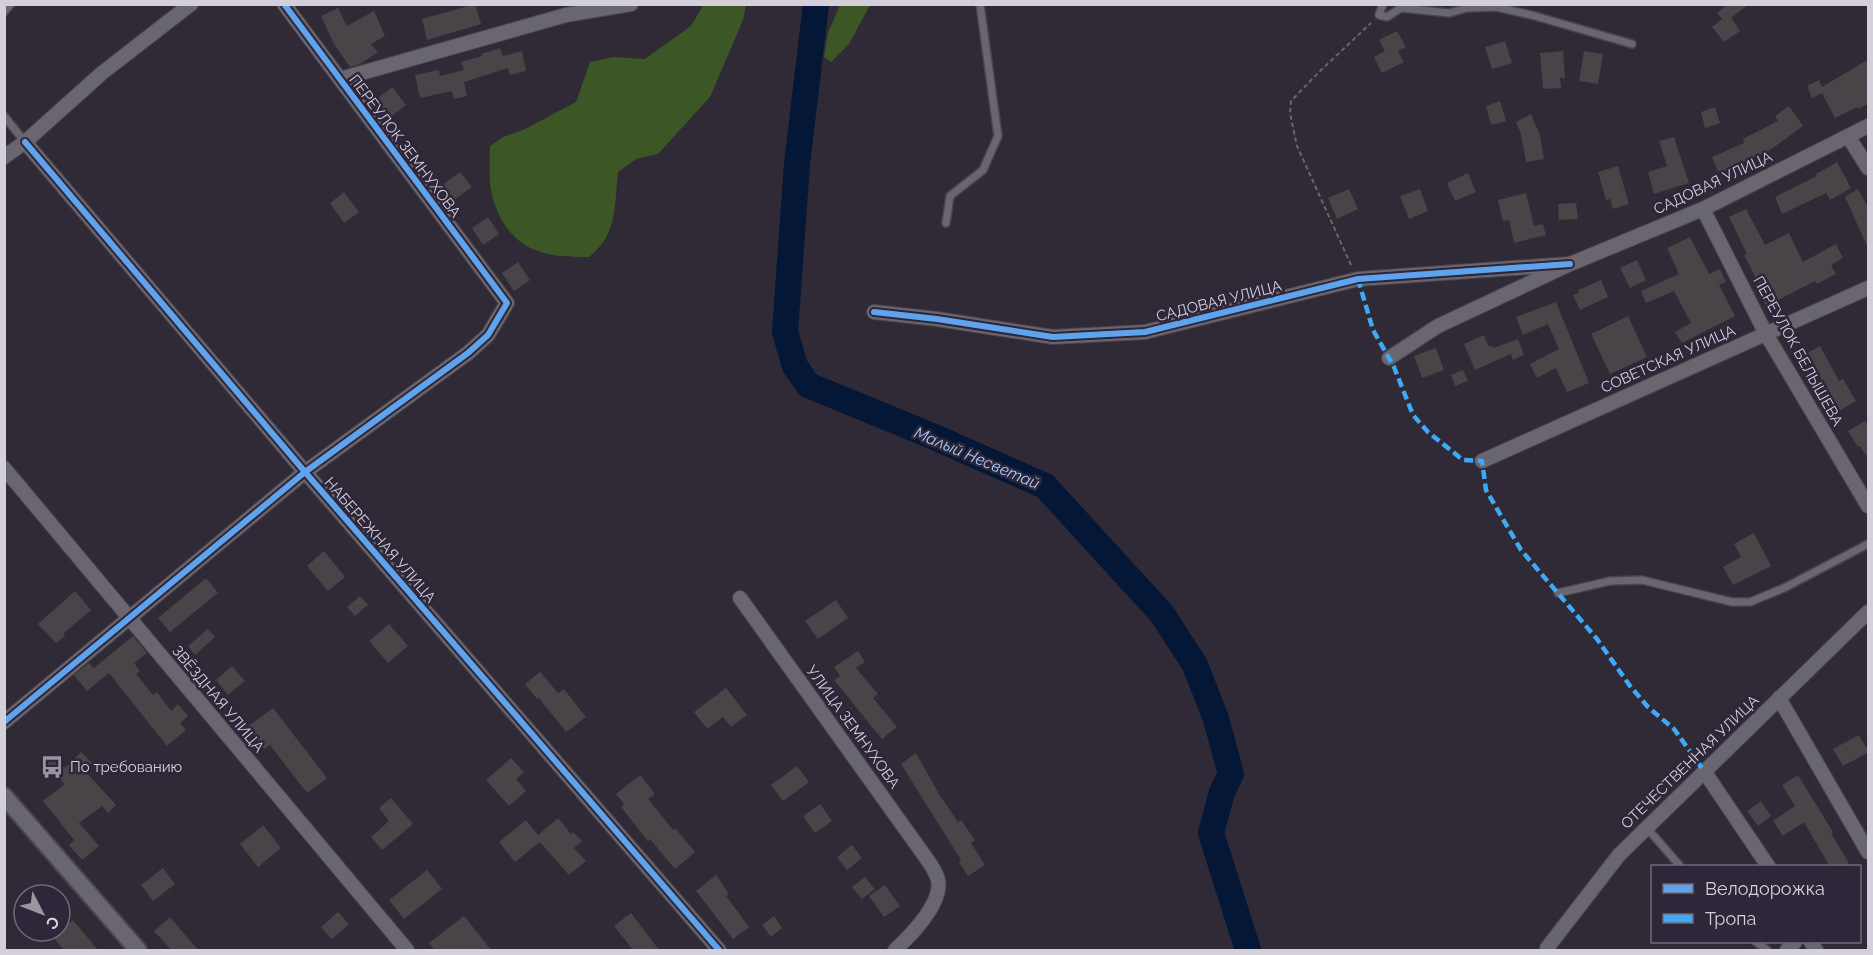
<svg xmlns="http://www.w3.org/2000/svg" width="1873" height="955" viewBox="0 0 1873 955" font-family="Raleway,sans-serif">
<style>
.forest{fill:#3d5625}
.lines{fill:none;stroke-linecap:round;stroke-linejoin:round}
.river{stroke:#041736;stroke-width:26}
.building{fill:#4a4448}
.service-casing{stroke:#49454e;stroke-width:10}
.minor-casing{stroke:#49454e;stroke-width:16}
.tertiary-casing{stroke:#49454e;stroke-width:20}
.path{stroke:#68656c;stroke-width:2;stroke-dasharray:4.5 3;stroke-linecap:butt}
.service{stroke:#6a666f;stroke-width:7}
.minor{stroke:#6a666f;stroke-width:14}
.tertiary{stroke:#6a666f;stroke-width:16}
.quiet{stroke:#3fa9f5;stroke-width:4.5;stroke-dasharray:9 4.5;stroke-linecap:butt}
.cycleway-casing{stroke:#2e2639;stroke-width:10}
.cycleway{stroke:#60a3ed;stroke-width:6}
.labels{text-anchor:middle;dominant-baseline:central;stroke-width:5;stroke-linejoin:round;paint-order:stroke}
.street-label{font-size:15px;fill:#d3cfdb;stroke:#2e2639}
.poi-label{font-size:15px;fill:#d3cfdb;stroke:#2e2639;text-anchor:start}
.water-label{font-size:16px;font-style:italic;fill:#a7caf7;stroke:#2e2639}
</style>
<rect width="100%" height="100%" fill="#2f2a35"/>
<!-- forest -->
<path class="forest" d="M704 4 746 5 743 20 710 97 658 154 636 159 618 172C614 207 618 234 589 257 572 257 554 257 538 251 510 242 493 212 490 183 489 171 490 158 490 146L503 137 523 130 576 102 590 62 613 57 645 59 691 26Z
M840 5H870L849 44 831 62 824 57 828 33Z"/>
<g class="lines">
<!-- river -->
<path class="river" d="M816 4 797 164 785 332 795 366 808 385 932 436 1045 486 1162 614 1195 665 1216 719 1231 774 1222 792 1211 833 1248 950"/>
</g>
<!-- building -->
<path class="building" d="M475 4 481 24 427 40 422 19Z
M1728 4H1749L1731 18 1740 31 1724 42 1712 27 1722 19 1717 13Z
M338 8 347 26 374 11 385 36 371 44 378 52 360 64 350 67 334 44 321 16Z
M1397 31 1406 47 1398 51 1404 62 1382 73 1374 57 1385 51 1379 40Z
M1505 41 1512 63 1492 69 1485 47Z
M500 48 503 56 522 51 526 71 510 75 508 68 464 82 467 96 454 99 452 91 420 98 415 75 439 70 440 76 464 70 461 62 482 56 481 54Z
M1563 51 1565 78H1560L1561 88 1543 89 1540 53Z
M1584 51 1603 54 1598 84 1579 81Z
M1869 59V103L1858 109 1857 107 1835 118 1822 93 1812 98 1807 86 1819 80 1822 87Z
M392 87 406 105 388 119 374 101Z
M1500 101 1506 121 1491 125 1486 106Z
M1789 106 1803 126 1770 150 1719 173 1712 157 1744 143 1743 139 1778 121 1775 116Z
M1715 107 1720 123 1705 128 1701 112Z
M1531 114 1540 135 1544 159 1526 162 1521 134 1516 122Z
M1674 137 1689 183 1654 194 1648 172 1667 166 1659 141Z
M1837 162 1851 188 1830 200 1826 193 1782 214 1775 197 1817 176 1816 174Z
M1618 166 1629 204 1613 209 1610 199 1606 200 1598 172Z
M460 172 472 187 454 200 442 185Z
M1468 173 1476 192 1455 201 1447 183Z
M1349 189 1358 209 1337 219 1328 198Z
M1420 189 1428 211 1409 219 1400 196Z
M1858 189 1869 209 1868 248 1845 197Z
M344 192 359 212 344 223 330 203Z
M1526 193 1534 226 1543 224 1546 235 1514 243 1509 220 1503 221 1498 200Z
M1576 203 1578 219 1559 220 1558 204Z
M1746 209 1765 245 1789 233 1803 262 1836 244 1843 258 1831 265 1836 274 1817 284 1815 281 1766 306 1757 287 1760 286 1744 255 1747 254 1729 217Z
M488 217 499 234 483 245 472 228Z
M1690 237 1709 274 1720 269 1726 282 1719 285 1735 316 1682 343 1675 332 1691 323 1674 291 1646 303 1641 291 1679 274 1667 248Z
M1637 260 1646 280 1630 288 1620 268Z
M518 262 530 280 514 291 502 273Z
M1601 280 1608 297 1580 310 1573 295 1579 293 1578 290Z
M1556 302 1589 383 1567 392 1556 368 1537 378 1530 364 1559 349 1548 324 1523 335 1516 317Z
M1628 316 1647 357 1610 374 1591 334Z
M1484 335 1489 347 1492 345 1493 348 1518 339 1524 355 1513 360 1511 354 1475 370 1464 344Z
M1820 346 1839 381 1843 379 1856 401 1839 411 1817 371 1810 374 1800 357Z
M1436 348 1444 370 1422 378 1414 356Z
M1463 370 1468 381 1455 386 1451 375Z
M1865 421 1869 428V460L1860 446 1858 447 1848 431Z
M1754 533 1771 566 1733 585 1723 567 1741 557 1734 544Z
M324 551 345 577 328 591 307 566Z
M206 578 218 593 170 632 158 618Z
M75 591 91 610 63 634 65 636 56 643 38 624Z
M360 596 368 605 355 616 347 607Z
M836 600 848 618 818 639 805 621Z
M389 624 408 646 388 663 369 641Z
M208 629 215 637 195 655 188 646Z
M133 636 147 653 134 663 140 671 136 674 153 695 157 692 171 711 178 704 188 716 180 723 186 730 167 746 109 673 87 691 74 675 89 663 94 668Z
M858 651 865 662 856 668 878 694 873 698 897 727 882 739 834 680 840 676 834 667Z
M232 666 245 681 228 695 216 680Z
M540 672 558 693 564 689 586 717 566 732 539 698 537 699 525 684Z
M726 688 747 715 731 727 723 717 707 729 694 712Z
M273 708 327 778 307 793 270 745 264 749 247 727Z
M1859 735 1869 752 1843 766 1833 749Z
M81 752 92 763 84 770 116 805 108 813 102 806 79 823 99 846 82 860 69 845 74 840 43 801 65 784 44 763 53 755 65 768Z
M916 753 939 794 958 822 961 820 975 840 971 843 985 865 968 876 959 862 961 860 901 764Z
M511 758 524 772 516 779 526 791 509 806 486 780Z
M797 766 809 782 783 801 771 785Z
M640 775 655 794 648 799 673 830 675 828 695 852 675 869 650 839 648 841 621 807 624 804 616 794Z
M1798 775 1833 832 1831 833 1851 867H1830L1804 822 1783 836 1773 821 1795 806 1782 785Z
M391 798 413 824 382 850 371 837 389 821 379 808Z
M1761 801 1771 816 1758 826 1747 811Z
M820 804 832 821 815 833 803 816Z
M558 818 571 834 573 832 582 841 574 848 586 861 569 875 540 842 515 862 499 842 526 820 538 835Z
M263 825 281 848 258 867 240 844Z
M852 845 862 858 847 870 837 857Z
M163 868 175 884 153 901 141 885Z
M427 870 442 889 404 919 389 900Z
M716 875 729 894 726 896 749 927 733 939 696 891Z
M865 877 875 889 862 899 852 887Z
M885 885 900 906 884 917 869 896Z
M338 912 349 924 332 939 321 927Z
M631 913 660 951H634L614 926Z
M464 916 492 951H435L429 943Z
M774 916 782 928 771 937 762 925Z
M170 917 199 951H172L154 931Z
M73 920 99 951H65L53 937Z"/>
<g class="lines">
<!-- service casing -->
<g class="service-casing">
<path id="service" d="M1383 4 1379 15 1387 17 1404 6
M1402 8 1449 13 1467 8 1496 7 1535 16 1632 44
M4 12 11 4
M4 116 25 142
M946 223 950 196 983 170 998 136 980 4
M1558 593 1610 581 1642 580 1732 602H1750L1784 588 1868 544
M1647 828 1680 866
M1756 942 1767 950"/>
</g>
<!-- minor casing -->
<g class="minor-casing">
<path id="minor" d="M340 79 566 15 631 4
M1848 136 1868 168
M25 142 305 472 719 950
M4 157 25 142 102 73 191 4
M1703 209 1766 334 1868 506
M874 312 937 319 1053 337 1145 332 1358 279 1570 264
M1389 358 1438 326 1570 264 1703 209 1868 126
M1482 461 1868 288
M4 468 407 950
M740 598 924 855C929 862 936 871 938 880 943 903 910 936 895 950
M1779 698 1868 852
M4 722 305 472 468 353 488 335 507 303 284 4
M1704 771 1768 866
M1811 942 1816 950
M1547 948 1619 855 1868 612
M1787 950 1795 942"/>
</g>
<!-- tertiary casing -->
<g class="tertiary-casing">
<path id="tertiary" d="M4 796 138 950"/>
</g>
<!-- path -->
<path class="path" d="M1351 265 1297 146 1290 113 1291 101 1319 72 1371 23"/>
<!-- service -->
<use href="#service" class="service"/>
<!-- minor -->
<use href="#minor" class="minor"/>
<!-- tertiary -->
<use href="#tertiary" class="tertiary"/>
<!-- quiet -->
<path class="quiet" d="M1358 279 1373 330 1394 367 1413 415 1428 432 1463 460 1482 461 1486 490 1521 550 1597 639 1630 686 1648 707 1674 729 1704 771"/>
<!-- cycleway casing -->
<g class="cycleway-casing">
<path id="cycleway" d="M25 142 305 472 719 950
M874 312 937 319 1053 337 1145 332 1358 279 1570 264
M4 722 305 472 468 353 488 335 507 303 284 4"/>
</g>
<!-- cycleway -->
<use href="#cycleway" class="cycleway"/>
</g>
<!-- icons -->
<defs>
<g id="bus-bare" transform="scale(1.8)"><path d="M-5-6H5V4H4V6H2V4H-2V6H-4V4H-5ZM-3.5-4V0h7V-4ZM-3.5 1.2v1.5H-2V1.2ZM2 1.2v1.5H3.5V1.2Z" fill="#9a95a1" stroke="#2e2639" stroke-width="2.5" paint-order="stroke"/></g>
</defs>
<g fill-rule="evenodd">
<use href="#bus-bare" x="52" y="767"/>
</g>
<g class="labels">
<!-- street labels -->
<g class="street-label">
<text transform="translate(405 146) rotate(53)">ПЕРЕУЛОК ЗЕМНУХОВА</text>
<text transform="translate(1713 183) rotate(-25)">САДОВАЯ УЛИЦА</text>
<text transform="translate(1219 301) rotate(-14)">САДОВАЯ УЛИЦА</text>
<text transform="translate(1798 351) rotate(61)">ПЕРЕУЛОК БЕЛЫШЕВА</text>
<text transform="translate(1668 359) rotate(-24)">СОВЕТСКАЯ УЛИЦА</text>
<text transform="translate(380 540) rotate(49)">НАБЕРЕЖНАЯ УЛИЦА</text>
<text transform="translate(218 699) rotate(50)">ЗВЁЗДНАЯ УЛИЦА</text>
<text transform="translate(853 727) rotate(54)">УЛИЦА ЗЕМНУХОВА</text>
<text transform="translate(1690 762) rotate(-44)">ОТЕЧЕСТВЕННАЯ УЛИЦА</text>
</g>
<!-- poi labels -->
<g class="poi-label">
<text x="70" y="767">По требованию</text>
</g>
<!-- water labels -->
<g class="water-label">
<text transform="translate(977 458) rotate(23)">Малый Несветай</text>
</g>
</g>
<!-- border -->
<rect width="1873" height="955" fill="none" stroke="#d3cfdb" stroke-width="12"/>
<!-- legend -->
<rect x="1651" y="865" width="210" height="78" fill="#2e2639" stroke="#706a7a" stroke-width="1.5"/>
<rect x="1663" y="884" width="30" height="9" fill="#60a3ed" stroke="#706a7a" stroke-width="1.5"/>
<text x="1705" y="895" font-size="18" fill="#d3cfdb">Велодорожка</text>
<rect x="1663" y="914" width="30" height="9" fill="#3fa9f5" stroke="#706a7a" stroke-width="1.5"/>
<text x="1705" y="925" font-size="18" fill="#d3cfdb">Тропа</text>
<!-- north arrow -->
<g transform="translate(42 913) rotate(132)"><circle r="28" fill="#2e2639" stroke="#706a7a" stroke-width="1.5"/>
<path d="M0-4.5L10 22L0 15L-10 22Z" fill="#9a95a1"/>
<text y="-9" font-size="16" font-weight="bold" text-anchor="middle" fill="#d3cfdb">С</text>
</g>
</svg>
